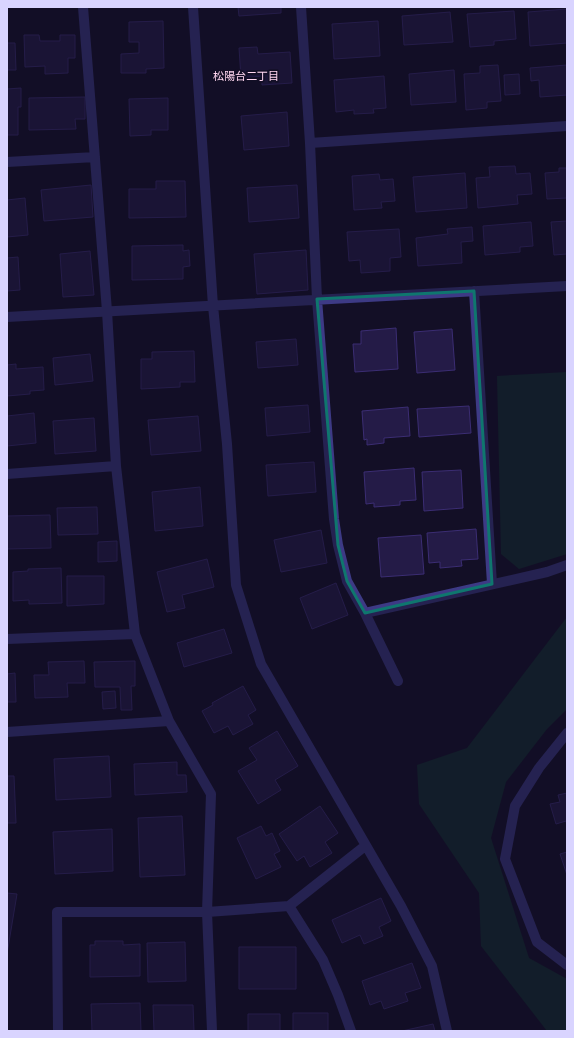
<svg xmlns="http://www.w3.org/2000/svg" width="574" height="1038" viewBox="0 0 574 1038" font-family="Helvetica,'Noto Sans JP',sans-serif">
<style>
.green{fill:#12302f}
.building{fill:#241b47;stroke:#3b2d73}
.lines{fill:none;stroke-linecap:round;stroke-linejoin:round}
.minor{stroke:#3d3a85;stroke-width:10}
.marked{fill:none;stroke:#0f766e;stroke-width:3;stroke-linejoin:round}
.labels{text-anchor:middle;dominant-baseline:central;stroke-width:3.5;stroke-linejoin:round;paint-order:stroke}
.neighbourhood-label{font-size:11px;fill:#ffd6f0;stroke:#130f26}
</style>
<rect width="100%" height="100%" fill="#130f26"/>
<!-- green -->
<path class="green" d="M567 372V554L519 569 501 554 497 376Z
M567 617V709L547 729 506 782 491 838 529 958 567 979V1031H547L481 946 479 893 419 804 417 765 467 748Z"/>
<!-- building -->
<path class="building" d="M238 7H281V13L239 16Z
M567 9V43L530 46 528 12Z
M514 11 516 39 494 41V45L470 47 467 14Z
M450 12 453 42 404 45 402 16Z
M163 21 164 68 146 69V73H121V54L139 53V42H129V22Z
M378 21 380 56 334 59 332 24Z
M24 35H39L40 41H60V35H75V58H68V73L45 74V66L25 67Z
M7 43H15L16 70H7Z
M257 47 258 54 290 52 292 83 262 85V76L241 78 239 48Z
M498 65 501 101 487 102V108L466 110 464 74 480 73V66Z
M567 65V95L540 97 539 80 531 81 530 68Z
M454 70 456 102 411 105 409 74Z
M519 74 520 94 505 95 504 75Z
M384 76 386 108 373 109 374 113 354 114V110L336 112 334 80Z
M21 88V107H18V135H7V89Z
M85 97V119H75L76 129 29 130V98Z
M168 98V130H151V135L130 136 129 99Z
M287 112 289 146 244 150 241 116Z
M515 166 516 174 530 173 532 194 517 195 518 204 478 208 476 178 490 177 489 167Z
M559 168H567V198L547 199 545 173 559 172Z
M465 173 467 208 416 212 413 177Z
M379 174 380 180 393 179 395 201 381 202 382 208 354 210 352 176Z
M156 181H185L186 217 129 218V189H156Z
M91 185 93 217 44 221 41 190Z
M297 185 299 218 249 222 247 188Z
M25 198 28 235 7 237V200Z
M567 221V254L554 255 551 222Z
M531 222 533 246 520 247V252L485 255 483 226Z
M472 227 473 241 461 242 462 263 418 266 416 238 448 234 447 229Z
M399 229 401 257 390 258V271L361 273 360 260 349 261 347 232Z
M183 245V251L189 250 190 266 183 267V279L132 280V246Z
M306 250 308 290 257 294 254 254Z
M90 251 94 295 63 297 60 254Z
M18 257 20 290 7 291V258Z
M396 328 398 369 355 372 353 344H361V331Z
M452 329 455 370 417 373 414 332Z
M296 339 298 365 258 368 256 342Z
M194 351 195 382H180V387L141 389V359H152V352Z
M90 354 93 381 55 385 53 358Z
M16 364V369L43 367 44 390 30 391V394L7 396V365Z
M308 405 310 432 267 436 265 408Z
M469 406 471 433 419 437 417 409Z
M408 407 410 436 384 438V443L367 445V439L364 440 362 411Z
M34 413 36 443 7 446V416Z
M198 416 201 451 151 455 148 420Z
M94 418 96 451 55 454 53 421Z
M314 462 316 492 268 496 266 465Z
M414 468 416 500 400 501V505L374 507V503L366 504 364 472Z
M461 470 463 508 424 511 422 472Z
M200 487 203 526 155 531 152 492Z
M97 507 98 534 58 535 57 508Z
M50 515 51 548 7 549V516Z
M476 529 478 559 461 560 462 566 440 568V562L429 563 427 533Z
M321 530 327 563 281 572 274 540Z
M421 535 424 574 381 577 378 538Z
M117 541V561L98 562V542Z
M207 559 214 587 182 595 185 608 167 612 157 572Z
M61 568 62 603 29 604V600L13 601V572L28 571V569Z
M67 576H104V604L67 606Z
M336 583 348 615 312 629 300 598Z
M224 629 232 653 184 667 177 643Z
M84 661 85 683H67L68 697 35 698 34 675H49L48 662Z
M135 661V686H131L132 710H121L120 687H95L94 662Z
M15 673 16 702H7V674Z
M243 686 256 710 248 715 253 724 233 735 228 726 214 733 202 711 213 705 212 703Z
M115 691 116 708 103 709 102 692Z
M277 731 298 766 275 780 281 790 258 804 238 771 257 760 249 748Z
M109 756 111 797 56 800 54 759Z
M177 762V775H186L187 792 135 795 134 764Z
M7 776H14L16 823H7Z
M567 793V825L566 821 556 824 550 804 560 802 558 795Z
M320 806 338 833 325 842 332 853 310 867 304 856 297 861 279 834Z
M182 816 185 875 140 877 138 818Z
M261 826 266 836 272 833 280 851 274 854 281 867 256 879 237 838Z
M112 829 113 871 55 874 53 832Z
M567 852V875L560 854Z
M7 893 17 894 7 954Z
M381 898 391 921 379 927 383 936 364 944 360 935 342 943 332 920Z
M95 941H123V945L140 944V976L90 977V945H95Z
M185 942 186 981 148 982 147 943Z
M239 947H296V989H239Z
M412 963 421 988 405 993 408 1001 384 1009 381 1001 370 1005 362 981Z
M140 1003 141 1031H92L91 1004Z
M153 1005H193L194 1031H154Z
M293 1013H328V1031H293Z
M248 1014H280V1031H248Z
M433 1024 435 1031H402Z"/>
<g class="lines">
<!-- minor -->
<path class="minor" d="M83 7 107 311 116 466 135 634 169 721 211 794 207 912 212 1031
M193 7 213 306 227 444 236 585 261 664 401 906 432 966 447 1031
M301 7 310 143 317 299 334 519 338 545 347 581 365 613 398 681
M310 143 567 126
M7 162 95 157
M474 291 492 584
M7 317 567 286
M7 474 116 466
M365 613 547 572 567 565
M7 639 135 634
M7 732 169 721
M567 733 539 768 515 806 505 859 537 942 567 965
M289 906 323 960 338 995 351 1031
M58 1031 57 912H207L289 906 365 846"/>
</g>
<!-- marked area -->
<path d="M0 0H574V1038H0ZM474 291 492 584 365 613 347 581 338 545 317 299Z" fill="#130f26" fill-opacity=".55" fill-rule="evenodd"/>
<path class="marked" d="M474 291 492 584 365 613 347 581 338 545 317 299Z"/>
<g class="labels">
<!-- neighbourhood labels -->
<g class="neighbourhood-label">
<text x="246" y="76">松陽台二丁目</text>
</g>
</g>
<!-- border -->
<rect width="574" height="1038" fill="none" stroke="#d9d4ff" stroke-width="16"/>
</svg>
